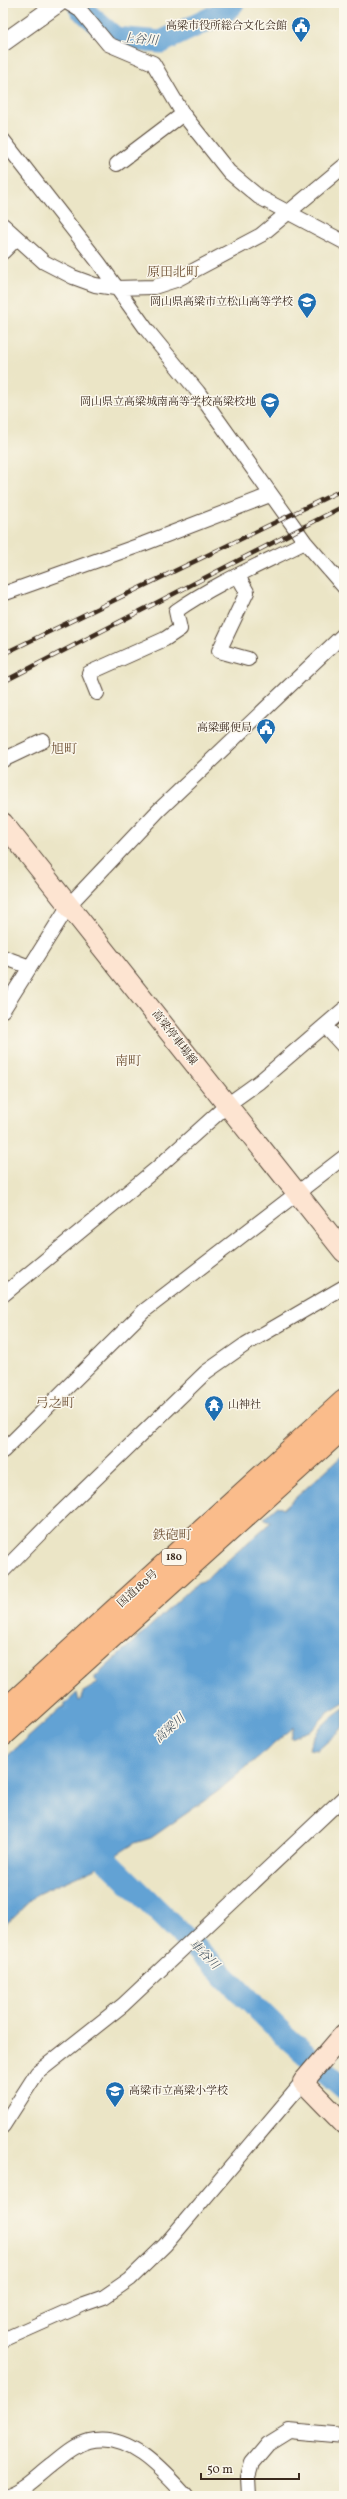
<svg xmlns="http://www.w3.org/2000/svg" width="347" height="2499" viewBox="0 0 347 2499" font-family="Vollkorn,'Noto Serif JP',serif">
<style>
.water{fill:#62a2d4;stroke:#4e6679}
.lines{fill:none;stroke-linecap:round;stroke-linejoin:round}
.river{stroke:#62a2d4;stroke-width:23}
.minor-casing{stroke:#554637;stroke-width:16}
.tertiary-casing{stroke:#554637;stroke-width:19}
.secondary-casing{stroke:#554637;stroke-width:22}
.trunk-casing{stroke:#554637;stroke-width:24}
.minor{stroke:#fff;stroke-width:14}
.tertiary{stroke:#fff;stroke-width:17}
.secondary{stroke:#fde4d1;stroke-width:20}
.trunk{stroke:#fabc8b;stroke-width:22}
.rail-casing{stroke:#3b2a1e;stroke-width:4.5}
.rail{stroke:#fbf7ec;stroke-width:3;stroke-dasharray:9;stroke-linecap:butt}
.labels{text-anchor:middle;dominant-baseline:central;stroke-width:3;stroke-linejoin:round;paint-order:stroke}
.shield{fill:#fbf7ec;stroke:#75685c;stroke-width:1}
.shield-label{font-size:10px;font-weight:bold;fill:#3b2a1e}
.poi-label{font-size:11px;fill:#3b2a1e;stroke:#fbf7ec;text-anchor:end}
.street-label{font-size:11px;fill:#3b2a1e;stroke:#fbf7ec}
.water-label{font-size:12px;font-style:italic;fill:#4b5a67;stroke:#fbf7ec}
.quarter-label{font-size:13px;fill:#6e5134;stroke:#fbf7ec}
</style>
<rect width="100%" height="100%" fill="#fbf7ec"/>
<filter id="ink" filterUnits="userSpaceOnUse"><feTurbulence type="fractalNoise" baseFrequency=".025" numOctaves="2"/><feDisplacementMap in="SourceGraphic" scale="8" xChannelSelector="R" yChannelSelector="G"/><feConvolveMatrix kernelMatrix="1 2 1 2 8 2 1 2 1" color-interpolation-filters="sRGB"/></filter>
<filter id="wash" filterUnits="userSpaceOnUse"><feTurbulence type="fractalNoise" baseFrequency=".012" numOctaves="4" result="noise"/><feDisplacementMap in="SourceGraphic" scale="16" xChannelSelector="R" yChannelSelector="G"/><feGaussianBlur stdDeviation="0.9" result="paint"/><feColorMatrix in="noise" values="0 0 0 0 0 0 0 0 0 0 0 0 0 0 0 0 0 1.4 0 .05"/><feComposite in="paint" operator="in"/></filter>
<g filter="url(#wash)">
<rect width="100%" height="100%" fill="#ebe5c6"/>
<!-- water -->
<path class="water" d="M344 1454V1702L328 1712 312 1730 291 1738 294 1727 217 1792 151 1838 135 1843 94 1869 37 1894 3 1927V1760L61 1708 65 1707V1704L77 1693 79 1701 82 1699 83 1692 98 1683 94 1678 196 1584 203 1582 271 1522 264 1518 278 1506 283 1509Z
M344 1708V1727L318 1750 309 1749C312 1733 330 1717 344 1708Z"/>
<g class="lines">
<!-- river -->
<path class="river" d="M80 8 115 38 161 42 224 12 233 3
M85 1839 284 2035 344 2088"/>
</g>
</g>
<g filter="url(#ink)">
<g class="lines">
<!-- minor casing -->
<g class="minor-casing">
<path id="minor" d="M68 3 80 10 108 44 153 63 183 114 229 172 259 197 344 242
M3 140 99 263 147 330 198 392 305 542 344 587
M117 164 183 114
M3 225 44 262 73 277 95 285 115 288 154 287 176 280 261 235 344 166
M3 252 17 238
M238 576 247 592 219 651 248 659
M3 594 143 544 270 495
M97 693 89 673 165 639 180 629 176 611C216 583 262 564 305 542
M3 760 43 741
M3 957 30 967
M3 1010 69 905 159 810 344 634
M325 1026 344 1047
M3 1295 156 1169 227 1105 259 1082 344 1009
M3 1451 144 1311 344 1157
M3 1571 53 1520 206 1372 246 1344 344 1287
M3 2126 37 2073 123 2005 344 1797
M3 2340 84 2304 104 2297 130 2279 165 2245 303 2082
M5 2496C23 2491 36 2477 50 2466 62 2457 74 2445 89 2441 128 2431 163 2471 186 2496
M249 2496 248 2477 252 2463 268 2444 289 2431 344 2436"/>
</g>
<!-- tertiary casing -->
<g class="tertiary-casing">
<path id="tertiary" d="M3 43 59 3"/>
</g>
<!-- secondary casing -->
<g class="secondary-casing">
<path id="secondary" d="M3 823 344 1252
M344 2034 303 2082 344 2124"/>
</g>
<!-- trunk casing -->
<g class="trunk-casing">
<path id="trunk" d="M3 1712 344 1401
M3 1735 344 1427"/>
</g>
<!-- minor -->
<use href="#minor" class="minor"/>
<!-- tertiary -->
<use href="#tertiary" class="tertiary"/>
<!-- secondary -->
<use href="#secondary" class="secondary"/>
<!-- trunk -->
<use href="#trunk" class="trunk"/>
<!-- rail casing -->
<g class="rail-casing">
<path id="rail" d="M3 654 344 489
M3 682 344 506"/>
</g>
<!-- rail -->
<use href="#rail" class="rail"/>
</g>
</g>
<!-- icons -->
<defs>
<g id="civic-pin" transform="scale(1)"><path d="M0 17L-7.5 6A9.5 9.5 0 1 1 7.5 6Z" fill="#1f6fb2" stroke="#fbf7ec"/><path d="M-.6-6.5H3V-4.5H.6V-3L4-1V1h2V6H-6V1h2V-1L-.6-3ZM-1.2 2.5V6h2.4V2.5Z" fill="#fff"/></g>
<g id="school-pin" transform="scale(1)"><path d="M0 17L-7.5 6A9.5 9.5 0 1 1 7.5 6Z" fill="#1f6fb2" stroke="#fbf7ec"/><path d="M0-5L7-2L0 1L-7-2ZM-4 1L0 2.5L4 1V4Q0 6-4 4Z" fill="#fff"/></g>
<g id="temple-pin" transform="scale(1)"><path d="M0 17L-7.5 6A9.5 9.5 0 1 1 7.5 6Z" fill="#1f6fb2" stroke="#fbf7ec"/><path d="M0-6L5-2H3V0L6.5 2.5H4V6H1.5V3h-3V6H-4V2.5H-6.5L-3 0V-2H-5Z" fill="#fff"/></g>
</defs>
<g fill-rule="evenodd">
<use href="#civic-pin" x="301" y="26"/>
<use href="#school-pin" x="307" y="302"/>
<use href="#school-pin" x="270" y="402"/>
<use href="#civic-pin" x="266" y="728"/>
<use href="#temple-pin" x="214" y="1405"/>
<use href="#school-pin" x="115" y="2091"/>
</g>
<g class="labels">
<!-- shield labels -->
<rect class="shield" x="162" y="1549" width="24" height="16" rx="3"/>
<g class="shield-label">
<text x="174" y="1557">180</text>
</g>
<!-- poi labels -->
<g class="poi-label">
<text x="287" y="26">高梁市役所総合文化会館</text>
<text x="293" y="302">岡山県高梁市立松山高等学校</text>
<text x="256" y="402">岡山県立高梁城南高等学校高梁校地</text>
<text x="252" y="728">高梁郵便局</text>
<text x="228" y="1405" text-anchor="start">山神社</text>
<text x="129" y="2091" text-anchor="start">高梁市立高梁小学校</text>
</g>
<!-- street labels -->
<g class="street-label">
<text transform="translate(174 1038) rotate(52)">高梁停車場線</text>
<text transform="translate(138 1589) rotate(-42)">国道180号</text>
</g>
<!-- water labels -->
<g class="water-label">
<text transform="translate(140 40) rotate(4)">上谷川</text>
<text transform="translate(170 1729) rotate(-42)">高梁川</text>
<text transform="translate(204 1955) rotate(45)">車谷川</text>
</g>
<!-- quarter labels -->
<g class="quarter-label">
<text x="173" y="273">原田北町</text>
<text x="64" y="750">旭町</text>
<text x="128" y="1062">南町</text>
<text x="55" y="1404">弓之町</text>
<text x="172" y="1536">鉄砲町</text>
</g>
</g>
<!-- margin -->
<rect width="347" height="2499" fill="none" stroke="#fbf7ec" stroke-width="16"/>
<!-- scale -->
<path d="M201 2473v6h98v-6" fill="none" stroke="#3b2a1e" stroke-width="2"/>
<text x="207" y="2473" font-size="12" fill="#3b2a1e" stroke="#fbf7ec" stroke-width="3" paint-order="stroke">50 m</text>
</svg>
